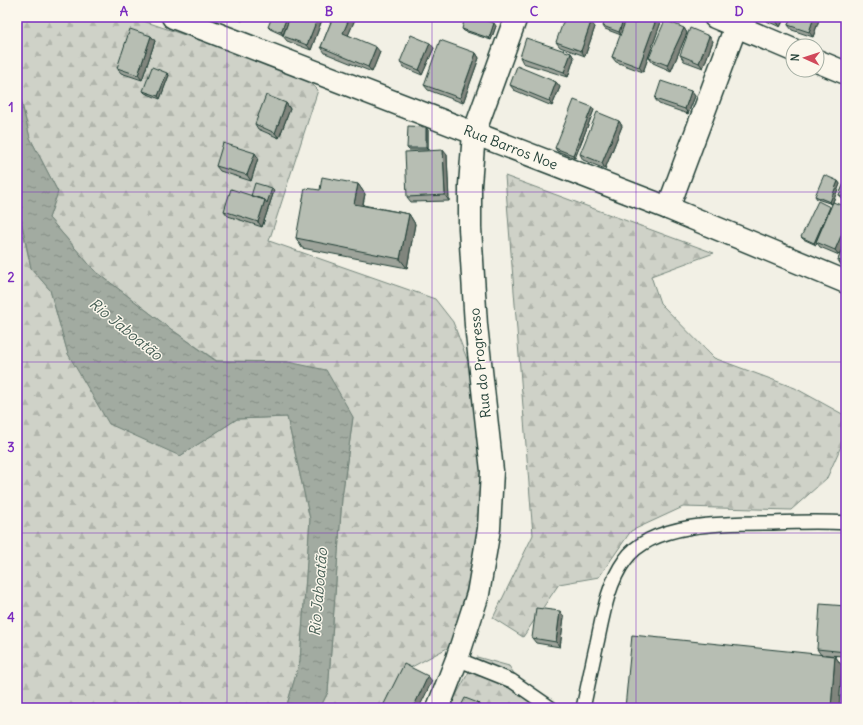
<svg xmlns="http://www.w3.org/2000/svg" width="863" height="725" viewBox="0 0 863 725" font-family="Delius,sans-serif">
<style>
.forest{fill:url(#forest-firs);stroke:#77887e}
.water{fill:url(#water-ripples);stroke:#6e7f75}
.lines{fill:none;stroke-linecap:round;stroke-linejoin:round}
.lane-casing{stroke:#1f3d34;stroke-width:16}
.street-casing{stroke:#1f3d34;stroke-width:25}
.secondary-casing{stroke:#1f3d34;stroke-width:25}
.lane{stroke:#fbf7ec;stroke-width:13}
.street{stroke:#fbf7ec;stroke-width:22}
.secondary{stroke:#fbf7ec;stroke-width:22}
.wall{fill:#9da39a;stroke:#1f3d34}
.shaded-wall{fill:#80857d;stroke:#1f3d34}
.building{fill:#b7beb3;stroke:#1f3d34}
.grid{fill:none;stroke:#7b2cbf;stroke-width:1;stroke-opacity:0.55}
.labels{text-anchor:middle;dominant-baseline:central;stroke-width:3;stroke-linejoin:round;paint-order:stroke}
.street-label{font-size:14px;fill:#1f3d34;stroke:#fbf7ec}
.water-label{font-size:15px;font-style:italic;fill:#465e55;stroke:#fbf7ec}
.neatline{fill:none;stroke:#7b2cbf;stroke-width:1.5}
.grid-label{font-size:13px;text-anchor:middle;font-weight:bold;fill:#7b2cbf}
</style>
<defs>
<pattern id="forest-firs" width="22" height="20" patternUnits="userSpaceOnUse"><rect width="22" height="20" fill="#cfd2c8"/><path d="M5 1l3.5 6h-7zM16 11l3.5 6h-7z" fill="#b1b5ac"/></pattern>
<pattern id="water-ripples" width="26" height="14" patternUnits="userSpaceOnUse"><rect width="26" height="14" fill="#a2aba1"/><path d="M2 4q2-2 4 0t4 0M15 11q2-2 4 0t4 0" fill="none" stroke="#838c84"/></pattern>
</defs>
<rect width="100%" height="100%" fill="#f2f0e5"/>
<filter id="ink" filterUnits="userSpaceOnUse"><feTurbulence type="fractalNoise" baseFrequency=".025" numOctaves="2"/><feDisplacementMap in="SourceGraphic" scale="8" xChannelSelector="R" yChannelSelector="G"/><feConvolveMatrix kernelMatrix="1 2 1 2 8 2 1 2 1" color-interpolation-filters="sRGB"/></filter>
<g filter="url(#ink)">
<!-- forest -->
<path class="forest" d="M17 17H132L304 76 318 90 269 241 435 299 453 322 470 367 481 468 483 528 451 646 408 669 388 708H320L328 692 342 498 353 417 288 362 217 361 168 327 94 270 49 218 58 192 30 138 18 86Z
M505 176 714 253 651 276 660 303 714 358 795 388 846 416V435L827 478 791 510 683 507 631 531 599 577 559 584 523 637 493 618 533 535Z
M17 205 31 268 50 290 68 354 180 456 237 419 287 417 310 519 300 661 286 708H17Z
M477 657 509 666 537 708H449Z"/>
<!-- water -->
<path class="water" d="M17 83 30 138 58 192 49 218 94 270 168 327 216 361 288 362 326 370 353 417 342 498 328 692 320 708H286L300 661 310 519 287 417 237 419 180 456 109 424 68 354 50 290 31 268 17 200Z"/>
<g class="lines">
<!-- lane casing -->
<g class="lane-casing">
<path id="lane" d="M457 659 512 681 551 708
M583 708C588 686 592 664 597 643 603 615 608 583 625 560 652 521 731 523 773 523 797 522 822 521 846 523"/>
</g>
<!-- street casing -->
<g class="street-casing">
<g id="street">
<path id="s1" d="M173 17 668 208 846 282"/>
<path d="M715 17 793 50"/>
<path d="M817 61 846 73"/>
<path d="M668 208 736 26"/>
</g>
</g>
<!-- secondary casing -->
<g class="secondary-casing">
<path id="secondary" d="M438 708 457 659 478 594 489 529 492 471 476 325 470 228V185L474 133 516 17"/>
</g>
<!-- lane -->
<use href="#lane" class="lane"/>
<!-- street -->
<use href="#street" class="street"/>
<!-- secondary -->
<use href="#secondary" class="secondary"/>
</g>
<!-- wall -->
<path class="wall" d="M233 17H244L242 21Z
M323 17 311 50 287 41 283 36V35L270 29 268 27Z
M333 17H356L348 35 380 52 372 72 325 53 321 47Z
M758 17H785L780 27Z
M791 17H820L813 37 792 30 788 25Z
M661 22 643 72 616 62 612 57 621 35 605 29 603 26Z
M496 26 491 40 464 31 462 29Z
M595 27 585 56 560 47 556 42Z
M684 28 687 33 671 71 653 63 649 58Z
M151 36 155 41 142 80 121 73 117 68Z
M713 41 703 68 684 61 680 55Z
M434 48 422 75 403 67 400 62Z
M476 53 479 58 463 103 428 90 424 85Z
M571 53 574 58 568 77 523 63 520 57Z
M169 75 160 99 145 93 143 91Z
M556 82 560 87 552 106 514 90 510 85Z
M691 91 695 96 688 114 659 104 655 99Z
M286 103 290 109 279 138 258 129 255 124Z
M594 110 575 158 557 151 555 148Z
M619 121 622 126 605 169 583 160 580 154Z
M428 130V150H409L407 148Z
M447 155 449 201 411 202 407 197Z
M258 158 251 181 220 171 216 166Z
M846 179V200L841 198 839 195Z
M838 181 840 184 833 202 839 255 820 247 817 243 816 245 803 239 801 237 831 207 832 204 817 199 815 196Z
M358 184 365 194 363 205 409 214 415 224 407 268 302 248 296 238 320 190Z
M274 191 262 227 228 216 224 211 251 196Z
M846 239V267L841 265 838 260Z
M846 606V656L825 655 835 656 842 666 839 708H625L821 655 817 649Z
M564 617 560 647 536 643 532 638Z"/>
<!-- shaded-wall -->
<path class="shaded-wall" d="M240 17H244L242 21Z
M287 17H290L283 35 281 32Z
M318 17H323L311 50 307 45Z
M350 17H356L347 38 343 33Z
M624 17H627L621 35 619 32Z
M657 17 661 22 643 72 639 67Z
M779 17H785L780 27 777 22Z
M814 17H820L813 37 809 32Z
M591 22 595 27 585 56 581 51Z
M494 23 496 26 491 40 489 38Z
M684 28 687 33 671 71 667 65Z
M151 36 155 41 142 80 138 75Z
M709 36 713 41 703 68 699 63Z
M430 43 434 48 422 75 419 70Z
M376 47 380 52 372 72 368 67Z
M476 53 479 58 463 103 460 98Z
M571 53 574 58 568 77 564 72Z
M167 73 169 75 160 99 158 96Z
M556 82 560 87 552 106 549 101Z
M691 91 695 96 688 114 685 109Z
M286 103 290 109 279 138 275 133Z
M592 107 594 110 575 158 573 155Z
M619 121 622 126 605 169 602 163Z
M426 127 428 130V150L426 148Z
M443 150 447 155 449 201 445 195Z
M255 153 258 158 251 181 247 175Z
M838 181 840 184 832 204 830 202Z
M358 184 365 194 361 213 354 204Z
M272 188 274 191 262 227 258 222 265 200Z
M830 207 816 242 817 243 816 245 814 243Z
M409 214 415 224 407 268 400 259Z
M846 224V238L839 255 835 250Z
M560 611 564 617 560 647 556 642Z
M835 656 842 666 839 708H831Z
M428 676 432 681 419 708H413Z
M478 703 480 706 479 708H476Z"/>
<!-- building -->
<path class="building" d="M272 17H287L281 32 268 27Z
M290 17H318L307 45 283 36Z
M333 17H350L343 33 376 47 368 67 321 47Z
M465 17H473L494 23 489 38 462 29Z
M565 17H578L591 22 581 51 556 42Z
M606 17H624L619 32 603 26Z
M627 17H657L639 67 612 57Z
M765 17H779L777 22Z
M791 17H814L809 32 788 25Z
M665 20 684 28 667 65 649 58Z
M690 28 709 36 699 63 680 55Z
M130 29 151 36 138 75 117 68Z
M411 35 430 43 419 70 400 62Z
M526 38 571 53 564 72 520 57Z
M440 40 476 53 460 98 424 85Z
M846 45V50L844 49Z
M517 66 556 82 549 101 510 85Z
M152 67 167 73 158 96 143 91Z
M661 81 691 91 685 109 655 99Z
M266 95 286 103 275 133 255 124Z
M574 100 592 107 573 155 555 148Z
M597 112 619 121 602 163 580 154Z
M408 126 426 127V148H407Z
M223 143 255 153 247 175 216 166Z
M443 150 445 195 407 197 405 152Z
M824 175 838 181 830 202 815 196Z
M322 177 358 184 354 204 409 214 400 259 296 238 305 188 320 190Z
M846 179V198L839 195Z
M255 183 272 188 267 203 265 200 251 196Z
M231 189 265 200 258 222 224 211Z
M818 201 830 207 814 243 801 237Z
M833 202 846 207V224L835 250 816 242Z
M846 239V263L838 260Z
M820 604 846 606V652L817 649Z
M536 608 560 611 556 642 532 638Z
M632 635 835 656 831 708H625Z
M404 664 428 676 413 708H382Z
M465 698 478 703 476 708H460Z"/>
</g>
<!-- grid -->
<path class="grid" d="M227 17V708M432 17V708M636 17V708M17 192H846M17 362H846M17 533H846"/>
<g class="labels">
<!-- street labels -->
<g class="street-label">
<text stroke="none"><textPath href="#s1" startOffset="362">Rua Barros Noe</textPath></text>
<text transform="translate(480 363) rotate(-96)">Rua do Progresso</text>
</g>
<!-- water labels -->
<g class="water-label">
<text transform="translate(126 329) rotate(39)">Rio Jaboatão</text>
<text transform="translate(318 592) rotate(-85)">Rio Jaboatão</text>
</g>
</g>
<!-- margin -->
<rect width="863" height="725" fill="none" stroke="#fbf7ec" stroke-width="44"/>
<!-- north arrow -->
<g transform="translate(805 58) rotate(273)"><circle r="19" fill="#fbf7ec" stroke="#a3ada2"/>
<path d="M0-3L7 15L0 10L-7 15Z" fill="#d1495b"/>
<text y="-6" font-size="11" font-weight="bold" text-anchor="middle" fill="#1f3d34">N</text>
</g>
<rect x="22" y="22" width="819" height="681" class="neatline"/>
<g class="grid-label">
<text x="124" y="16">A</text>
<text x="329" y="16">B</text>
<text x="534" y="16">C</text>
<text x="739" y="16">D</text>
<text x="11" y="112">1</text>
<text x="11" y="282">2</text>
<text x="11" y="452">3</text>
<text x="11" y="622">4</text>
</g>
</svg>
